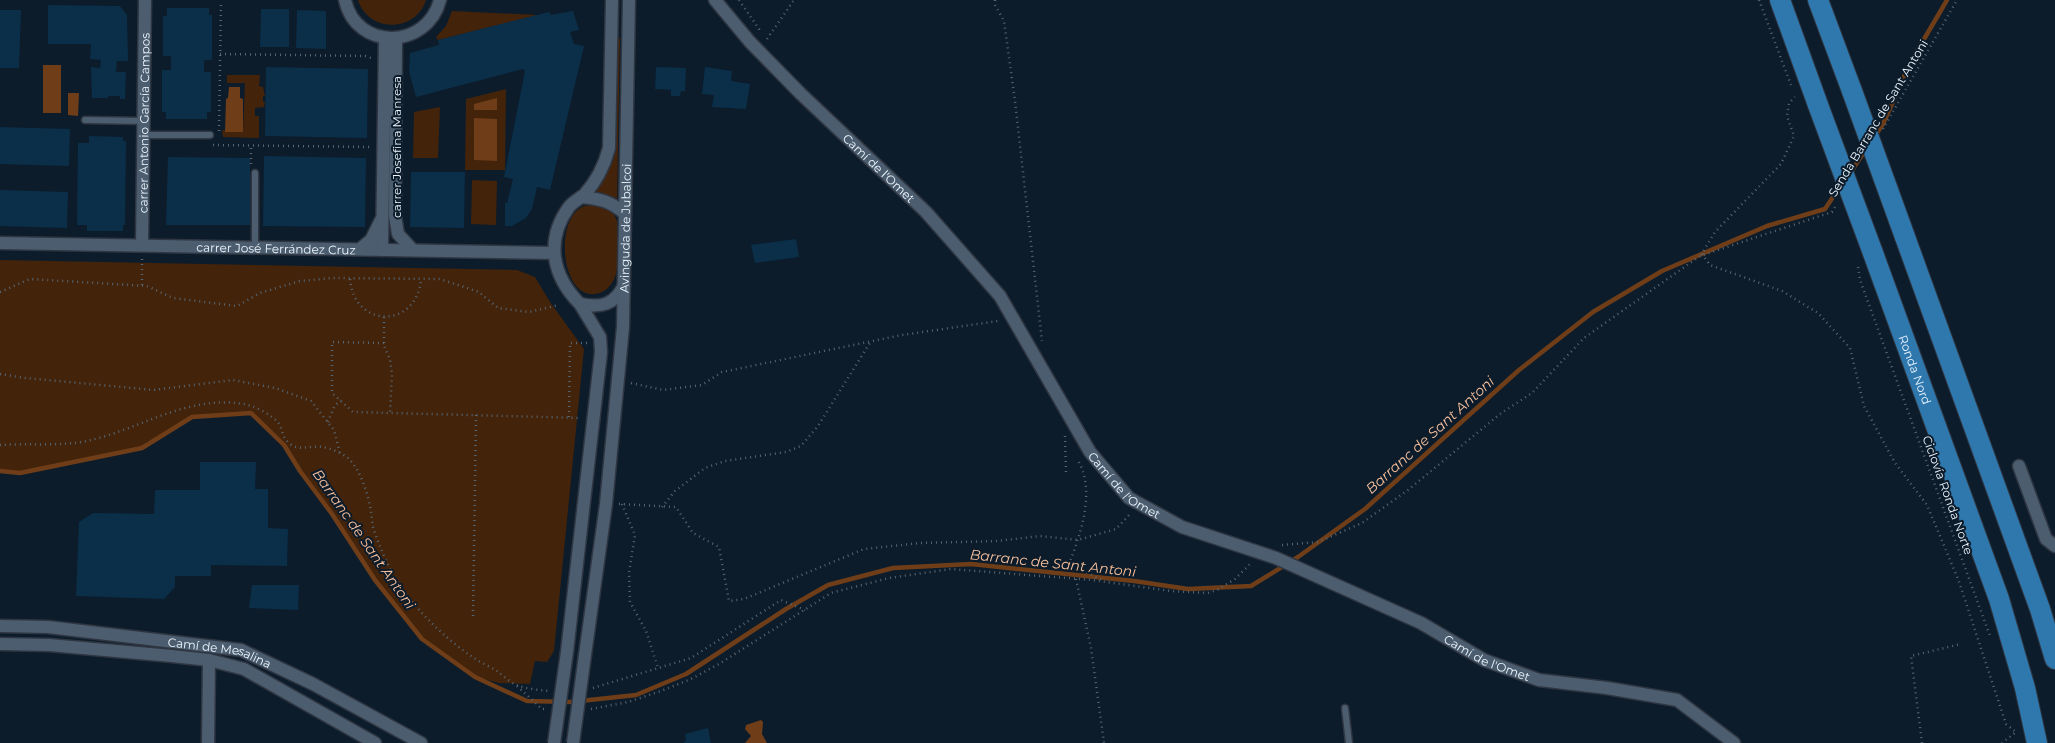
<svg xmlns="http://www.w3.org/2000/svg" width="2055" height="743" viewBox="0 0 2055 743" font-family="Montserrat,sans-serif">
<style>
.green{fill:#43230a}
.water{fill:#6f3e18}
.lines{fill:none;stroke-linecap:round;stroke-linejoin:round}
.stream{stroke:#6f3e18;stroke-width:4.5}
.building{fill:#0b2e49}
.service-casing{stroke:#2f3642;stroke-width:9}
.minor-casing{stroke:#2f3642;stroke-width:15}
.primary-casing{stroke:#2f3642;stroke-width:22}
.path{stroke:#586672;stroke-width:2.5;stroke-dasharray:1 4;stroke-linecap:butt}
.service{stroke:#4b5d6e;stroke-width:6}
.minor{stroke:#4b5d6e;stroke-width:12}
.primary{stroke:#2f78ae;stroke-width:20}
.minor-bridge-casing{stroke:#2f3642;stroke-width:15;stroke-linecap:butt}
.primary-bridge-casing{stroke:#2f3642;stroke-width:22;stroke-linecap:butt}
.minor-bridge{stroke:#4b5d6e;stroke-width:12}
.primary-bridge{stroke:#2f78ae;stroke-width:20}
.labels{text-anchor:middle;dominant-baseline:central;stroke-width:4;stroke-linejoin:round;paint-order:stroke}
.street-label{font-size:12px;fill:#edf6fe;stroke:#0c1c2b}
.water-label{font-size:14px;font-style:italic;fill:#fac19c;stroke:#0c1c2b}
</style>
<rect width="100%" height="100%" fill="#0c1c2b"/>
<!-- green -->
<path class="green" d="M358 0H426C416 33 368 33 358 0Z
M452 11 538 15 438 40 436 37 446 26Z
M618 36 620 39 617 200 603 193 595 192 601 184 612 162 614 143 616 39Z
M227 75H260L259 86 263 87 265 96H263V102H265L264 107 255 108V116H259V138L223 137 222 130 243 132 245 83H227Z
M506 89 505 170H465L466 99Z
M440 107 438 158H413L414 112Z
M472 180 497 181 496 225 471 224Z
M597 205C608 208 613 210 617 221 617 235 619 261 616 274 614 281 609 289 602 292 563 309 552 223 582 207 587 205 592 205 597 205Z
M0 260 517 270 535 277 550 302 584 349 554 651 547 662 535 661 530 684 499 683 475 677 422 639 375 580 332 514 300 471 284 445 251 413 192 417 142 448 20 473 0 471Z"/>
<!-- water -->
<path class="water" d="M43 65H61V113H43Z
M229 87H240V98L243 99V132H225L226 99 228 98Z
M68 93H79L78 116 68 115Z
M497 98V110H474V104Z
M474 118 497 119V161L474 160Z
M761 720 763 722 762 734 767 743H745L751 736 745 729 746 725Z"/>
<g class="lines">
<!-- stream -->
<path class="stream" d="M1875 136 1883 124 1910 63 1947 0
M1850 173 1867 148
M0 471 20 473 142 448 192 417 251 413 284 445 300 471 332 514 375 580 422 639 475 677 527 701 571 702 636 695 686 674 786 609 828 585 893 568 971 564 1134 581 1188 589 1251 586 1298 557 1365 509 1519 370 1593 312 1662 271 1767 226 1825 209 1841 185"/>
</g>
<!-- building -->
<path class="building" d="M48 5 120 6 127 15 128 61H117L116 72H126L125 99H120V96H108V98H92L91 67 100 68 101 60 90 59 91 44H48Z
M167 8H209V15H212V60H204V72H211V112H207V119H166V112H162V70H171V56H163V16H167Z
M261 9H289V47H260Z
M0 10H21L19 68H0Z
M297 10 326 11V49L296 48Z
M573 11 579 30 570 32 574 44 584 46 550 190 537 187 532 209 526 218 512 226H505V203H507L513 179 504 177 525 71 523 69 416 97 409 71 410 53 439 45 438 40 549 12 551 15Z
M266 67 368 69 367 138 265 136Z
M656 67 686 68 685 91H681L680 96H671V90L655 89Z
M705 67 732 71 731 81 750 84 746 109 712 107 714 95 702 94Z
M0 127 70 129 69 166 0 164Z
M89 136 123 137V141H126L125 225H123V231H87V225H77L78 143H89Z
M264 156 366 158 365 227 263 226Z
M168 157 250 158V225H166Z
M411 172H465L464 228 410 227Z
M0 190 68 192 67 228 0 226Z
M796 239 799 257 755 263 751 245Z
M200 462H256L255 489H268V528L288 529 287 566 211 565V576H175V587L164 599 76 596 79 522 93 513 154 514 155 490H200Z
M252 585H299L298 610 249 608Z
M708 728 711 743H683L686 741 685 734Z"/>
<g class="lines">
<!-- service casing -->
<g class="service-casing">
<path id="service" d="M85 120 144 121
M143 135H210
M255 248V173
M1345 708 1349 743"/>
</g>
<!-- minor casing -->
<g class="minor-casing">
<g id="minor">
<path d="M345 0C356 51 427 50 440 0"/>
<path d="M612 0 609 148C604 167 597 181 584 195 579 199 573 202 569 207 545 240 552 276 580 304 601 308 615 305 624 285"/>
<path id="s1" d="M715 0 750 42 801 94 926 212 1000 296 1090 452 1129 498 1182 527 1276 558 1421 623 1484 660 1539 680 1607 688 1677 700 1734 743"/>
<path d="M396 38 395 216 398 234 412 249"/>
<path d="M581 197C600 199 611 201 625 214"/>
<path id="s2" d="M0 243 553 253"/>
<path id="s3" d="M142 245 145 0"/>
<path d="M360 249 371 240 381 220"/>
<path d="M382 250 385 38"/>
<path d="M2019 466 2046 539 2055 546"/>
<path id="s4" d="M0 626 48 627 241 650 313 684 421 743"/>
<path d="M0 644 49 645 172 656 209 660 244 669 375 743"/>
<path d="M567 652 601 352 600 337 580 304"/>
<path id="s5" d="M585 655 606 504 623 327 629 0"/>
<path d="M208 743 209 660"/>
</g>
</g>
<!-- primary casing -->
<g class="primary-casing">
<g id="primary">
<path d="M1780 0 1818 105"/>
<path d="M1818 0 1852 91"/>
<path d="M1905 237 2040 609 2055 659"/>
<path id="s6" d="M1873 253 1999 599 2025 688 2037 743"/>
</g>
</g>
<!-- path -->
<path class="path" d="M739 0 759 29V32
M995 0V5L1004 21 1015 101 1042 341
M1759 0 1791 85
M767 39 794 0
M220 54 365 56 371 58
M1883 129 1957 0
M219 131 221 2
M213 145 370 147
M251 164V145
M1702 254 1710 265 1782 291 1818 313 1850 348 1864 406 1895 463 1927 505 1958 579 2006 724 2016 732 2002 743
M1701 255 1715 232 1781 164 1794 136 1787 116 1789 103 1795 97
M142 259V285
M1858 267 1860 280 1990 636
M350 279C354 329 417 329 421 279
M0 292 30 279 147 286 173 298 237 306 260 293 300 281 332 278 440 279 479 292 498 308 529 312 559 305
M384 317V346L390 359 392 374 390 413
M384 343 332 342V393L353 412 581 418
M0 374 25 378 154 390 233 380 275 388 311 401 334 430 340 453
M631 383 663 390 702 385 722 372 902 335 998 321
M569 417 570 343H587
M328 422 334 407 340 400
M1065 436 1066 472
M0 445C28 443 64 447 91 440 142 428 188 395 243 404 253 405 273 415 279 424 283 431 282 437 289 443 299 452 310 445 322 447 331 448 342 453 349 459 361 471 368 494 371 511 372 518 372 526 375 533 380 547 386 562 393 575 410 604 443 637 471 656 479 662 489 666 497 671 504 676 511 684 519 686 528 689 539 690 549 691
M1079 462C1095 493 1081 533 1069 564L1104 581
M619 504 676 507 693 533 719 547 729 601 744 599 864 549 920 543 997 541 1040 536 1078 540 1116 529 1130 514
M622 504 635 535 629 573 630 602 646 631 658 668
M662 507 675 491 705 468 725 461 786 452 801 446 818 426 871 341
M1282 545 1318 542 1362 523 1408 490 1500 414 1532 393 1584 338 1700 256 1832 212 1837 204
M1076 579 1091 648 1104 743
M473 616 476 415
M517 686 542 709H546
M593 688 691 658 781 600 805 610
M591 709 628 702 661 691 691 679 719 664 831 593 889 578 951 569 1092 580 1171 591 1208 593 1217 590 1235 579 1250 564
M1922 743 1911 656 1961 644"/>
<!-- service -->
<use href="#service" class="service"/>
<!-- minor -->
<use href="#minor" class="minor"/>
<!-- primary -->
<use href="#primary" class="primary"/>
<!-- minor-bridge casing -->
<g class="minor-bridge-casing">
<path id="minor-bridge" d="M554 743 567 652
M573 743 585 655"/>
</g>
<!-- primary-bridge casing -->
<g class="primary-bridge-casing">
<path id="primary-bridge" d="M1852 91 1905 237
M1818 105 1873 253"/>
</g>
<!-- minor-bridge -->
<use href="#minor-bridge" class="minor-bridge"/>
<!-- primary-bridge -->
<use href="#primary-bridge" class="primary-bridge"/>
</g>
<g class="labels">
<!-- street labels -->
<g class="street-label">
<text transform="translate(1878 118) rotate(-59)">Senda Barranc de Sant Antoni</text>
<text stroke="none"><textPath href="#s3" startOffset="122">carrer Antonio García Campos</textPath></text>
<text transform="translate(396 147) rotate(-90)">carrer Josefina Manresa</text>
<text stroke="none"><textPath href="#s1" startOffset="235">Camí de l'Omet</textPath></text>
<text stroke="none"><textPath href="#s5" startOffset="429">Avinguda de Jubalcoi</textPath></text>
<text stroke="none"><textPath href="#s2" startOffset="276">carrer José Ferrández Cruz</textPath></text>
<text stroke="none"><textPath href="#s6" startOffset="124">Ronda Nord</textPath></text>
<text stroke="none"><textPath href="#s1" startOffset="640">Camí de l'Omet</textPath></text>
<text transform="translate(1948 495) rotate(70)">Ciclovía Ronda Norte</text>
<text stroke="none"><textPath href="#s4" startOffset="222">Camí de Mesalina</textPath></text>
<text stroke="none"><textPath href="#s1" startOffset="1045">Camí de l'Omet</textPath></text>
</g>
<!-- water labels -->
<g class="water-label">
<text transform="translate(1430 435) rotate(-42)">Barranc de Sant Antoni</text>
<text transform="translate(364 539) rotate(55)">Barranc de Sant Antoni</text>
<text transform="translate(1053 563) rotate(6)">Barranc de Sant Antoni</text>
</g>
</g>
</svg>
